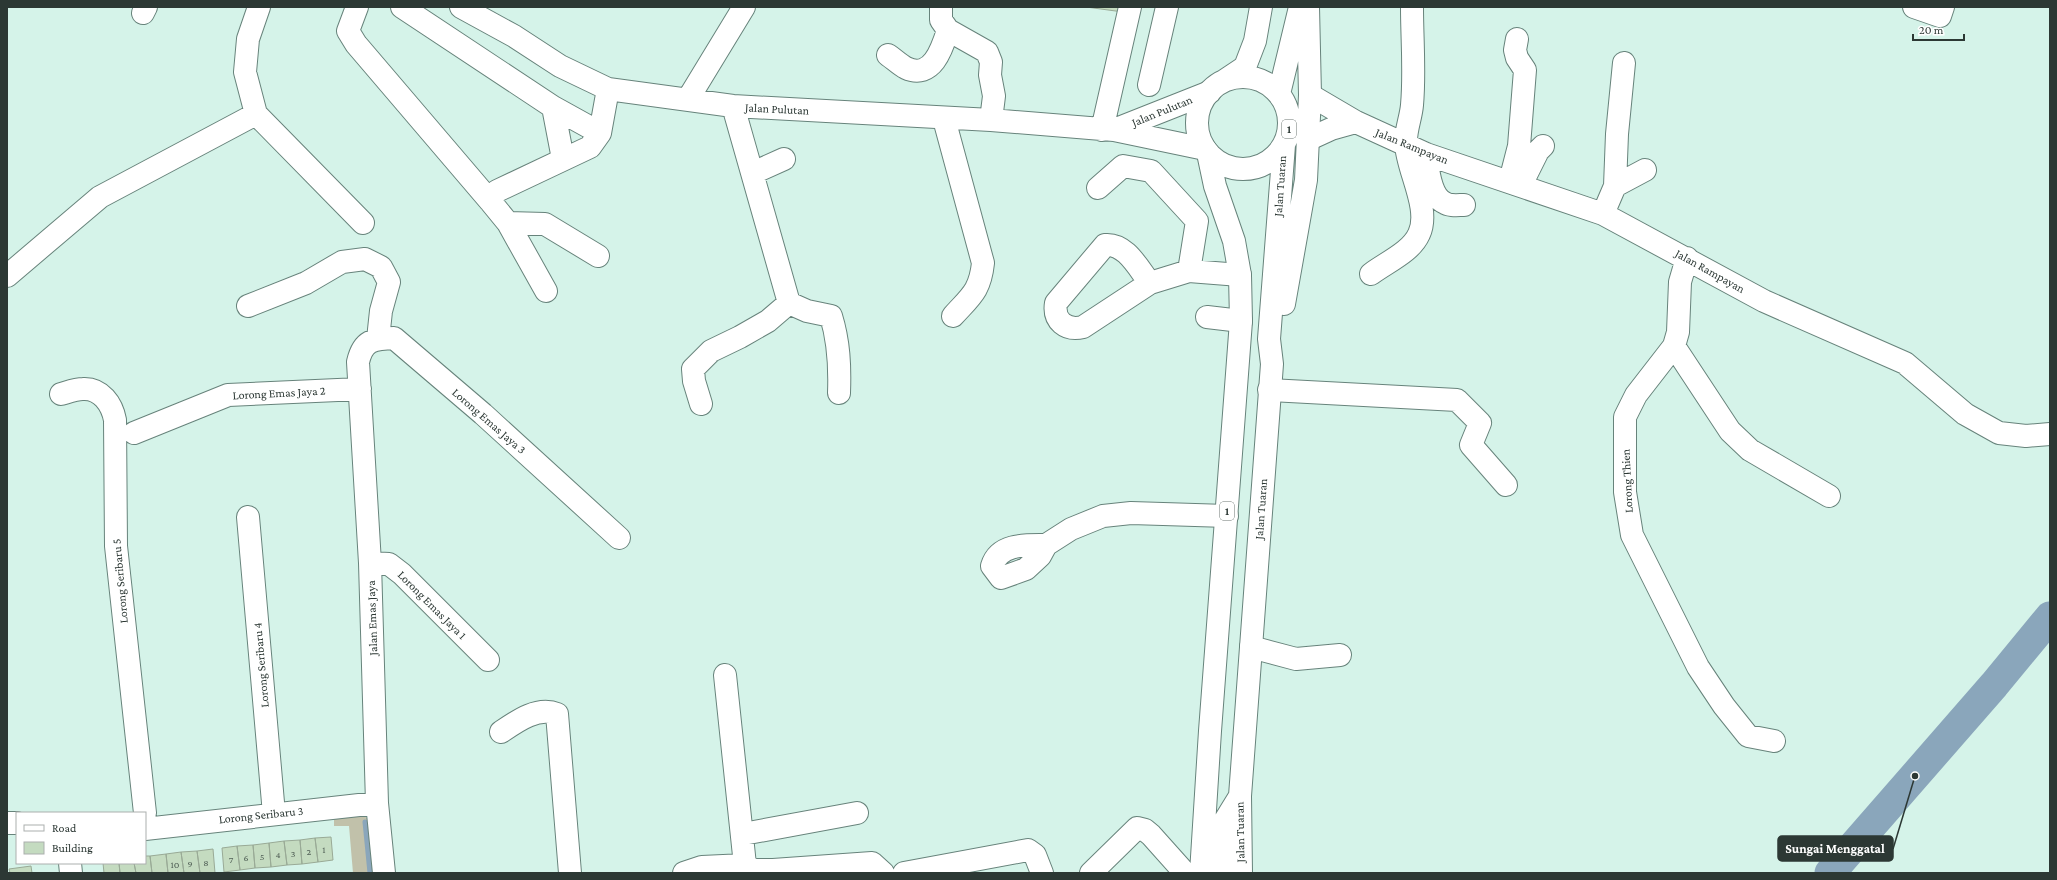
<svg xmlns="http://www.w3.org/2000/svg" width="2057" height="880" viewBox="0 0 2057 880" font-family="'Crimson Pro',serif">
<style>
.green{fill:#c1c1aa}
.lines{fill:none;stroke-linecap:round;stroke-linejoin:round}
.stream{stroke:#8aa6bb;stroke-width:5}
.river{stroke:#8aa6bb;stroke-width:31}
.building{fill:#c4dbc0;stroke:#99aa96}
.minor-casing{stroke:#67837b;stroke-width:24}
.major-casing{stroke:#67837b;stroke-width:24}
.minor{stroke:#fff;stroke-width:22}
.major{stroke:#fff;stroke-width:22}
.labels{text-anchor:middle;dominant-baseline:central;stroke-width:4;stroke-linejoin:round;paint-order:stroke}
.number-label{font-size:10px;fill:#526157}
.shield{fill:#fff;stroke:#6b7471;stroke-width:1}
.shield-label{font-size:11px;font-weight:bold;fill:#2c3834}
.street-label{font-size:12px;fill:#2c3834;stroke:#fff}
.leader{fill:none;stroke:#2c3834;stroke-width:1.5}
.callout-dot{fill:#2c3834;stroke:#fff;stroke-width:1.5}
.callout{fill:#2c3834;stroke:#2c3834;stroke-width:1.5}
.callout-label{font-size:13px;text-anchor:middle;font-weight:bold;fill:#fff}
</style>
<rect width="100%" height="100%" fill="#d5f3e9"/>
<!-- green -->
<path class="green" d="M359 812 372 822 376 873H353L349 826H334V816Z"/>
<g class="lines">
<!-- stream -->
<path class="stream" d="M365 822 370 873"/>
<!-- river -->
<path class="river" d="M1830 873 1994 685 2050 617"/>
</g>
<!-- building -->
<path class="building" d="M1086 7H1124L1123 12Z
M331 837 333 860 318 862 315 838Z
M315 838 318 862 302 864 300 840Z
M300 840 302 864 287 865 284 841Z
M284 841 287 865 271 867 269 843Z
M269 843 271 867 255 868 253 845Z
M253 845 255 868 240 870 237 846Z
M237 846 240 870 224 872 222 848Z
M213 849 215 873H200L197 851Z
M197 851 200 873H184L181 852Z
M181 852 184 873H168L166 854Z
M166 854 168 873H152L150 856Z
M145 856H150L152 873H136L134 863H145Z
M103 863H119L120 873H104Z
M119 863H134L136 873H120Z
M31 866 32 873H10L9 869Z"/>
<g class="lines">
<!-- minor casing -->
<g class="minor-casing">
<path id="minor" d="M259 7 248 39 245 72 256 114 363 223
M357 7 348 31 356 44 490 201
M402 7 553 107 563 159
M461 7 514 36 560 66 608 89 733 106 991 120 1114 130 1205 149
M941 7V20L948 30 987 52 991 62 990 75 994 96 991 120
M1914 7 1940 16 1943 7
M143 13 146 7
M888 55C894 59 900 65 906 68 932 80 942 49 948 30
M1149 85 1167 7
M1310 95 1356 122 1426 154 1603 214 1764 301 1905 363 1965 414 1999 433 2026 436 2050 434
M688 99 744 7
M733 106 789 303 807 311 831 316C839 342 840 366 839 393
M553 107 600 133
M944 119 983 263C980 291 971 296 953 316
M1102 130 1130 7
M1114 130 1210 92
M1307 140 1331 129 1356 122
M1426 154C1428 168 1429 196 1445 203 1449 206 1458 205 1464 205
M753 173 784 159
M1510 181 1519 146 1525 70 1517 58 1515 50 1517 39
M1521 185 1538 151 1543 146
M1615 186 1645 170
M1098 188 1123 166 1151 171 1197 221 1189 271
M1603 214 1615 186 1617 134 1624 63
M508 223 545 224 598 256
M1687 258 1680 282 1678 332 1674 346 1636 395 1625 417V492L1632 535 1698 667 1724 706 1748 736 1774 741
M1371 274C1387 262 1411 252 1419 234 1431 209 1407 170 1406 144 1405 131 1411 118 1412 105 1415 72 1412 40 1412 7
M7 276 100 197 256 114
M1150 283C1138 268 1126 243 1105 245L1056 303C1053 321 1066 331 1083 327L1150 283 1189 271 1240 275
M546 291 508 223 490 201 497 191 590 147 600 133 608 89
M248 306 306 283 342 262 365 259 381 267 389 282 381 311 378 339
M1207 317 1241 321
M1674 346 1730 431 1750 450 1829 496
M1269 390 1457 400 1480 423 1471 445 1506 485
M61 394C68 392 76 389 83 389 101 388 112 404 115 420L116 546 145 813
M701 404 694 381 693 369 711 351 740 337 768 321 789 303
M134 433 228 395 360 389
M248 517 274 814
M1046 545C1027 545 999 543 992 566L1001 578 1026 569 1040 556 1046 545 1071 529 1103 516 1131 513 1227 516
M370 563 389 564 402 574 488 660
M1251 647 1296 659 1340 655
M725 675 745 865 754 870H773L872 863 883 873
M501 732C517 721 538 706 557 714L570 873
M7 823H17
M145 829 377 803
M743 834 857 813
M70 863 71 873
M384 873 377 803 370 563 358 362C363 340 373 339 394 338L483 414 619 538
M684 873 702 867 745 865
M904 873 1028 850 1035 855 1042 873
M1091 873 1137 828 1145 830 1151 835 1185 873"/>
</g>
<!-- major casing -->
<g class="major-casing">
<path id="major" d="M1197 123a46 46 0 1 1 92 0a46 46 0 1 1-92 0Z
M1224 81 1245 67 1255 41 1261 7
M1279 94 1300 7
M1284 304 1306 180 1310 95 1308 7
M1201 873 1210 731 1241 321 1240 275 1234 241 1215 186 1208 153
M1220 873 1224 822 1240 796
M1241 873 1240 796 1272 364 1269 339 1284 145"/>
</g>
<!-- minor -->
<use href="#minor" class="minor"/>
<!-- major -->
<use href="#major" class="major"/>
</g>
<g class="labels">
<!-- number labels -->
<g class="number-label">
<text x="324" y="849">1</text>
<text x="309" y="851">2</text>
<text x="293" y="853">3</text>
<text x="278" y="854">4</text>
<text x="262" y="856">5</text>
<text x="246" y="857">6</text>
<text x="231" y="859">7</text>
<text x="206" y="862">8</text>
<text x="190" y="863">9</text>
<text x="175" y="864">10</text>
</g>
<!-- shield labels -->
<g class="shield">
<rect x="1282" y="120" width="14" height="18" rx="3"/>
<rect x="1220" y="502" width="14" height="18" rx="3"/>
</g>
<g class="shield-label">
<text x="1289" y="129">1</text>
<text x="1227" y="511">1</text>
</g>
<!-- street labels -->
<g class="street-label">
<text transform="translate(777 109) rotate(3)">Jalan Pulutan</text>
<text transform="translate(1162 111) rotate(-22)">Jalan Pulutan</text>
<text transform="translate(1412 146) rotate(22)">Jalan Rampayan</text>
<text transform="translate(1280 186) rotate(-86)">Jalan Tuaran</text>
<text transform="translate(1710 271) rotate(29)">Jalan Rampayan</text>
<text transform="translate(279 393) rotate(-3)">Lorong Emas Jaya 2</text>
<text transform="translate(489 421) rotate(41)">Lorong Emas Jaya 3</text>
<text transform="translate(1627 481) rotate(-93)">Lorong Thien</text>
<text transform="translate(1261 509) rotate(-86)">Jalan Tuaran</text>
<text transform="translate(120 581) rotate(-95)">Lorong Seribaru 5</text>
<text transform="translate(432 605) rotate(45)">Lorong Emas Jaya 1</text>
<text transform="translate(372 618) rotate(-92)">Jalan Emas Jaya</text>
<text transform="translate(261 665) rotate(-95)">Lorong Seribaru 4</text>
<text transform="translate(261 815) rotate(-6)">Lorong Seribaru 3</text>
<text transform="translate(1240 832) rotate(-91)">Jalan Tuaran</text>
</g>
</g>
<!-- callouts -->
<path class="leader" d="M1915 776L1893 849"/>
<circle class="callout-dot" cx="1915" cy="776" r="4"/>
<rect class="callout" x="1778" y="836" width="115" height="25" rx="4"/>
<g class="callout-label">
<text x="1835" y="853">Sungai Menggatal</text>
</g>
<!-- border -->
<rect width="2057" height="880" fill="none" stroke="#2c3834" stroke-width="16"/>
<!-- legend -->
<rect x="16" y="812" width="130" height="52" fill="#ffffff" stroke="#abafae"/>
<rect x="24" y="825" width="20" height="6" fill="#ffffff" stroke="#abafae"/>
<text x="52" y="832" font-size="12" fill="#2c3834">Road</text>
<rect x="24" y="842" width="20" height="12" fill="#c4dbc0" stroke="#abafae"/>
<text x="52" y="852" font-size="12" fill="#2c3834">Building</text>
<!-- scale -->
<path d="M1913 34v6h51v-6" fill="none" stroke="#2c3834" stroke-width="2"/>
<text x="1919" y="34" font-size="12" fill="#2c3834" stroke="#ffffff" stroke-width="3" paint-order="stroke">20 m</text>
</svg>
